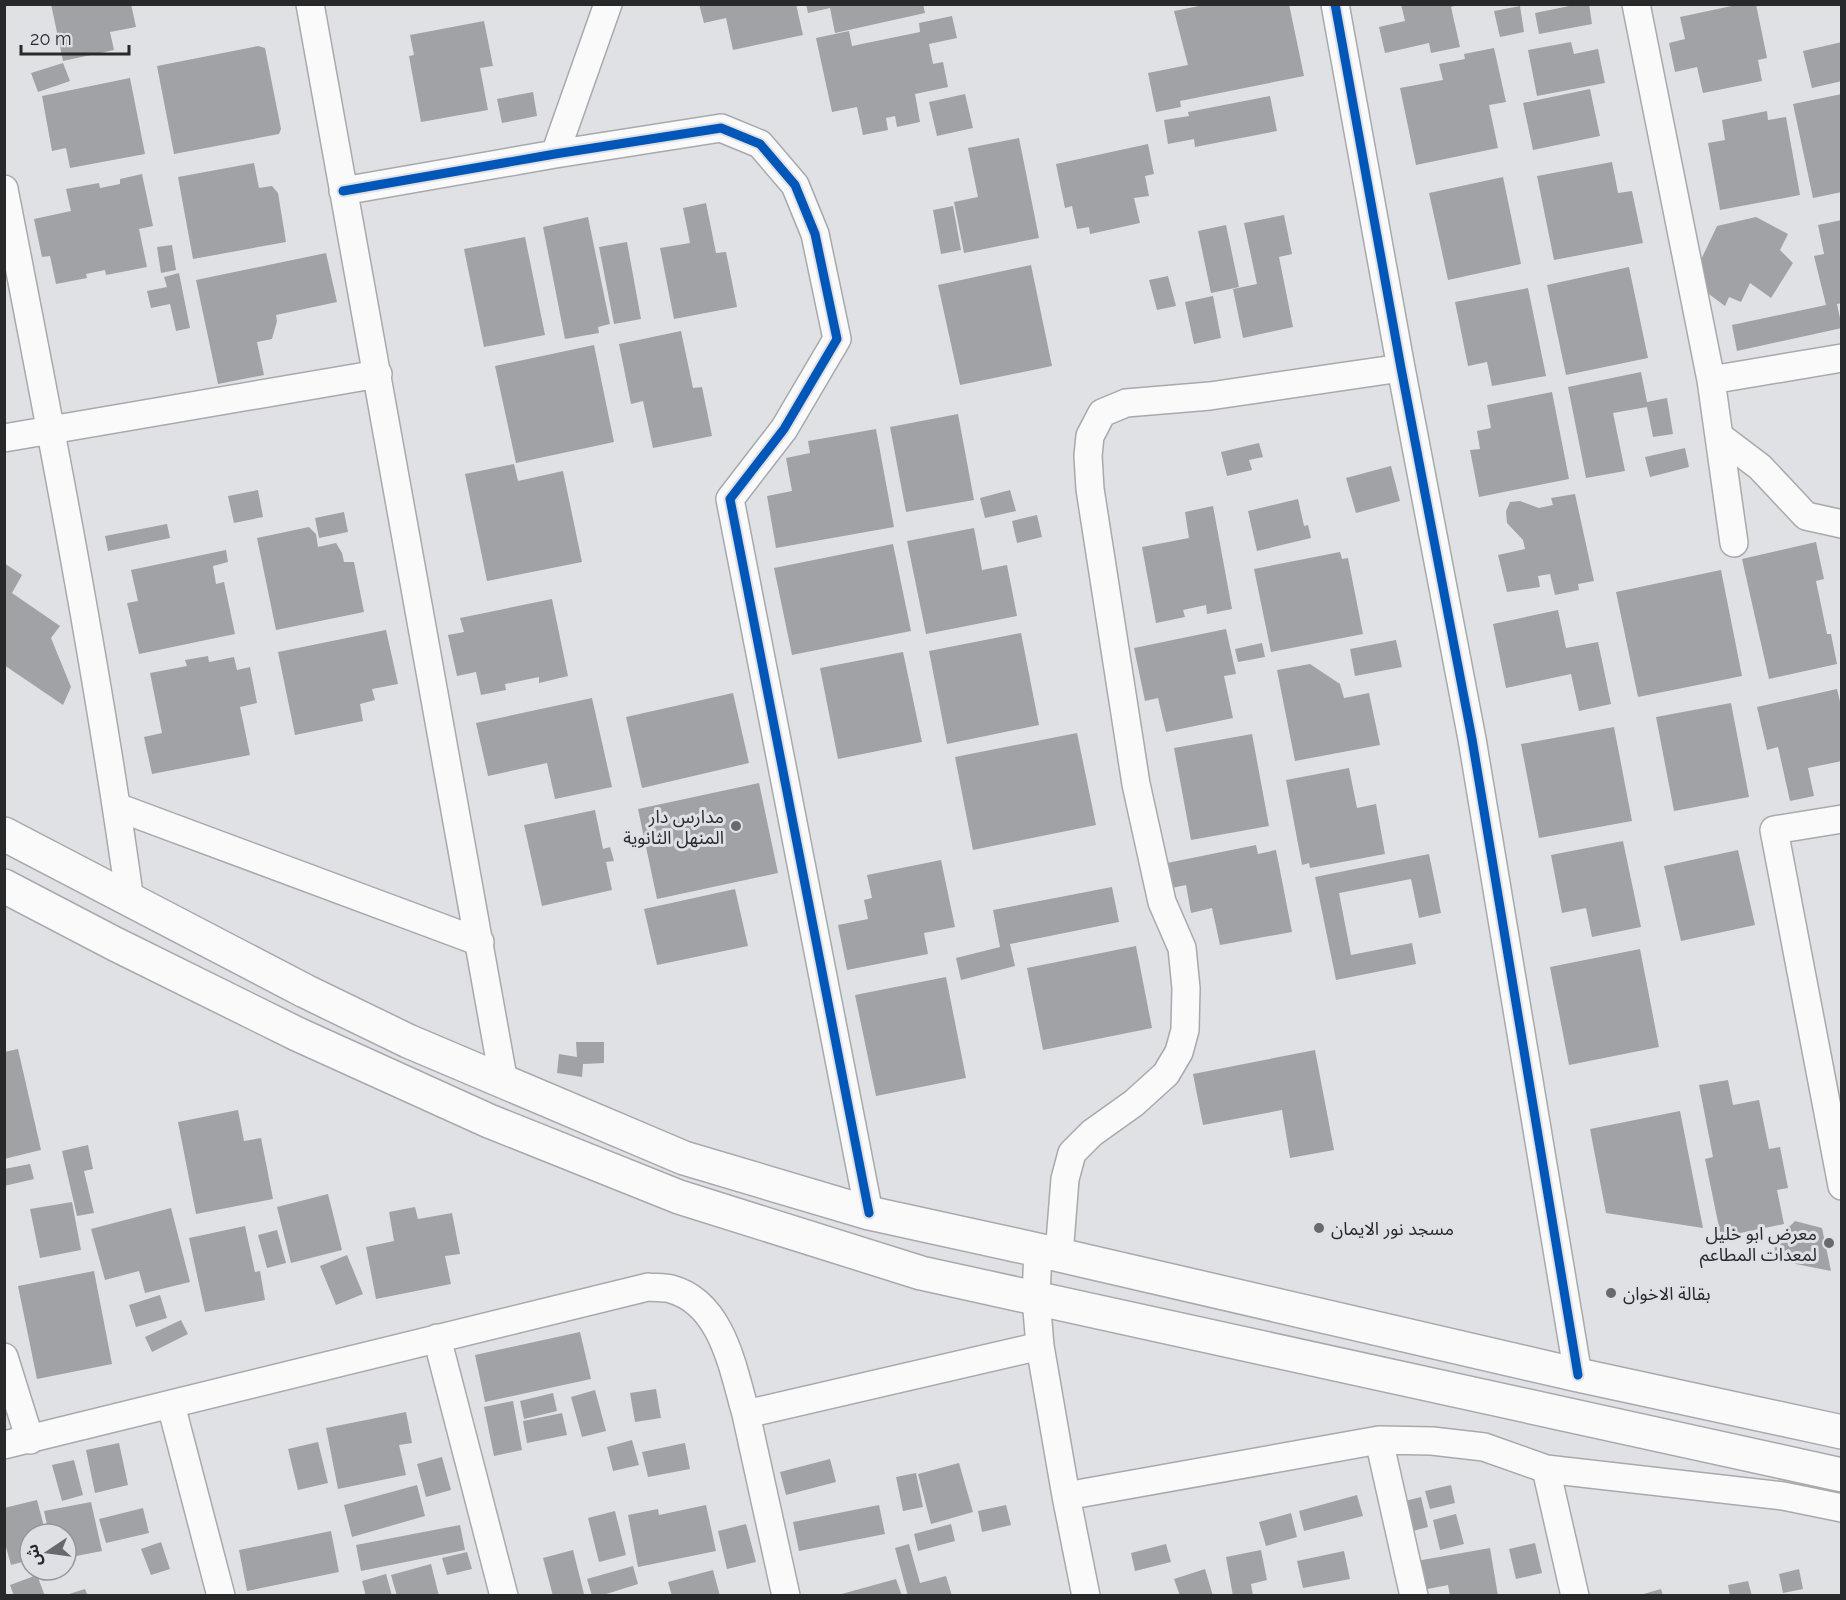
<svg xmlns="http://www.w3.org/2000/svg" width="1846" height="1600" viewBox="0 0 1846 1600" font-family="Raleway,'Noto Sans Arabic',sans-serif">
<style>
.building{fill:#a1a2a5}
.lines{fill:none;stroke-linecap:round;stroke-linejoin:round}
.street-casing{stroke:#a8a9ac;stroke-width:30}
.secondary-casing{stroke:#a8a9ac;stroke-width:36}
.street{stroke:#fafafb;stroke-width:27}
.secondary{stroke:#fafafb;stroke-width:33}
.cycleway-casing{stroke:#dfe0e6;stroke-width:13}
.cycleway{stroke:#0057b8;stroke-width:9}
.poi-dot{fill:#68696c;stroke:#dfe0e6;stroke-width:2}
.labels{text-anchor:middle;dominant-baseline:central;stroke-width:6;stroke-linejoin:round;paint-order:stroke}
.poi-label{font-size:18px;fill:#28292b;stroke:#dfe0e6;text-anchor:end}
</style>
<rect width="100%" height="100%" fill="#e0e1e5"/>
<!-- building -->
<path class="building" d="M51 4H131L136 27 110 32 114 50 63 61Z
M699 4H796L803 35 733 50 726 18 704 23Z
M806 4H923L925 13 835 33 830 8 808 13Z
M1209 4H1289L1304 76 1180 101 1181 107 1156 112 1148 73 1188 65 1174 11Z
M1401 4H1460L1451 7 1460 47 1431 53 1429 43 1385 53 1379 27 1405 21Z
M1579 4H1589L1592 24 1539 34 1535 13Z
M1741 4H1756L1767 58 1758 60 1762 81 1703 93 1697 67 1675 72 1669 43 1685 39 1680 17Z
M1520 6 1524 32 1500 37 1494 11Z
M952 16 957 38 929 44 933 64 943 62 948 87 915 94 920 122 897 127 895 116 886 118 888 130 863 135 857 107 832 112 816 38 849 31 852 46 920 32 919 23Z
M484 21 493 66 480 68 488 110 421 122 409 56 414 55 410 35Z
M1571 42 1574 54 1598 49 1605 83 1537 96 1528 50Z
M1842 42V81L1812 88 1803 51Z
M258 46 265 48 281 129 279 134 174 154 157 66Z
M1494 48 1506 102 1489 105 1498 148 1416 165 1400 88 1443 80 1439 64 1465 59 1464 54Z
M63 63 70 81 38 92 31 73Z
M130 78 145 154 70 168 66 148 52 151 42 96Z
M1590 89 1600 136 1533 150 1523 103Z
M533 92 537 116 502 123 497 99Z
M965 94 973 128 937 136 929 102Z
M1842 94V192L1813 198 1793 104Z
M1270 96 1277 131 1195 147 1194 139 1168 144 1164 120 1189 116 1188 112Z
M1767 111 1768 120 1786 117 1800 195 1720 210 1708 143 1725 140 1722 120Z
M1019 138 1039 238 964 253 954 202 978 197 968 148Z
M1148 144 1154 174 1145 176 1149 196 1134 198 1140 223 1090 234 1089 227 1077 229 1072 206 1065 208 1056 164Z
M1612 162 1618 193 1632 191 1643 243 1554 260 1537 176Z
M254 163 259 188 272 186 278 193 286 242 193 259 178 177Z
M142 174 153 226 139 229 147 267 106 275 105 270 86 274 87 278 56 284 50 256 42 257 34 219 71 211 66 189 99 183 100 188 120 184V179Z
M1503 177 1521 264 1448 280 1429 193Z
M706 203 716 253 726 252 737 307 674 319 660 248 690 243 683 208Z
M953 206 961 250 941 254 933 210Z
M1284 215 1292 254 1279 257 1293 327 1243 338 1233 289 1257 284 1244 223Z
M588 217 610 324 598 327 599 333 565 339 543 227Z
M1756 217 1788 234 1780 250 1793 263 1771 298 1750 283 1741 302 1729 297 1725 306 1698 286 1697 268 1717 226Z
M1842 220V303L1837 304 1842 328 1737 351 1732 325 1826 305 1814 256 1824 254 1818 225Z
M1226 225 1239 287 1211 293 1198 231Z
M525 237 545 335 484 347 464 249Z
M627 242 641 319 614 324 599 247Z
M172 245 176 270 161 273 157 247Z
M326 253 337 302 276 315 277 321 272 339 257 342 264 375 218 384 196 280Z
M1031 265 1052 366 960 385 938 285Z
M1629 267 1648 358 1566 375 1547 285Z
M179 273 190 328 176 331 170 304 151 308 147 291 167 287 164 277Z
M1168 276 1176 306 1157 310 1149 280Z
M1528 288 1546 376 1492 386 1487 362 1468 366 1455 302Z
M1213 296 1221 338 1194 344 1185 302Z
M681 331 693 388 702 387 712 436 653 448 643 401 631 404 619 344Z
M594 345 614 442 516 463 495 366Z
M1641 372 1647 402 1667 398 1673 434 1653 437 1647 407 1613 413 1625 471 1586 478 1568 387Z
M1552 392 1569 479 1479 497 1470 450 1480 449 1477 431 1491 428 1487 405Z
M958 414 974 500 906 512 890 427Z
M876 429 894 527 776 548 767 496 792 491 786 458 810 453 808 441Z
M1259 443 1263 457 1249 460 1252 470 1227 476 1221 452Z
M1685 448 1689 467 1650 477 1645 457Z
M514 464 518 481 563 471 582 562 487 581 465 474Z
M1391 466 1400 501 1356 513 1346 478Z
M258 490 263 517 234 523 228 496Z
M1010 490 1016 511 985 518 980 498Z
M1575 494 1594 581 1578 584 1579 590 1555 595 1550 574 1538 576 1540 587 1507 592 1498 555 1525 549 1523 540 1507 523 1506 511 1510 502 1520 501 1539 508 1553 505 1551 498Z
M1298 499 1304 526 1308 525 1311 538 1257 551 1248 511Z
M1213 506 1232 609 1207 614 1206 605 1183 610 1185 617 1156 623 1142 547 1189 538 1185 512Z
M344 512 348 532 319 538 315 518Z
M1037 515 1042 537 1017 543 1012 521Z
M167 524 170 538 108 551 105 536Z
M309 527 316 534 318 547 336 543 342 553 344 562H354L364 612 276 630 257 538Z
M974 528 982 570 1007 565 1017 616 926 634 907 541Z
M1816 542 1824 579 1816 581 1827 634H1831L1837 664 1769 679 1742 559Z
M893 544 911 631 792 655 774 568Z
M226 550 228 562 213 566 216 584 224 582 235 634 139 654 127 603 138 601 131 570Z
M1340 552 1342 559 1348 558 1363 634 1271 652 1254 569Z
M4 563 22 575 12 593 60 626 51 638 71 687 63 705 4 665Z
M1721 570 1742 676 1638 697 1616 592Z
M552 599 568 676 539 683V677L505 684 506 690 481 695 476 672 457 676 448 635 464 632 460 618Z
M1558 610 1566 648 1598 642 1611 704 1579 711 1571 674 1506 688 1493 624Z
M1226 629 1236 674 1224 676 1233 718 1166 732 1158 698 1145 701 1134 648Z
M386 630 398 684 372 689 375 700 360 704 363 721 295 735 278 652Z
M1021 633 1039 725 947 744 929 651Z
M1396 640 1402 667 1355 676 1350 649Z
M1262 643 1265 657 1238 662 1235 649Z
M903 652 922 742 838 759 820 668Z
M208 656 209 662 234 657 237 670 250 667 257 703 240 707 250 755 152 774 144 737 162 733 150 673 187 666 185 660Z
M1310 664 1340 684 1344 698 1369 693 1380 745 1295 761 1277 670Z
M1837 689 1842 710V761L1808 768 1814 796 1790 801 1778 747 1767 750 1757 707Z
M733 693 749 763 642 788 626 717Z
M592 698 612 787 555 799 547 763 488 776 476 723Z
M1731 703 1749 797 1674 811 1656 717Z
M1614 727 1632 821 1539 838 1521 744Z
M1077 733 1096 825 973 850 955 757Z
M1252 734 1269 826 1191 840 1174 748Z
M1349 768 1357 808 1376 804 1385 854 1310 868 1309 863 1302 865 1286 780Z
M759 783 778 873 657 899 638 809Z
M595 810 603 849 610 847 614 861 606 862 612 890 542 906 524 825Z
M1623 841 1641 927 1592 937 1586 908 1562 913 1551 855Z
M1256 845 1258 854 1276 850 1292 932 1220 945 1212 908 1191 913 1186 885 1167 889 1162 864Z
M1738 850 1755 925 1681 941 1664 866Z
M1429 854 1441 913 1419 918 1411 879 1339 893 1351 955 1412 943 1416 964 1336 980 1315 877Z
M941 860 955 927 924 933 928 954 847 970 838 925 868 919 864 900 872 898 867 875Z
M1112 887 1119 922 1010 944 1015 966 961 980 956 958 1000 947 993 910Z
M735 889 748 946 657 965 644 909Z
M1136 946 1152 1028 1043 1050 1027 968Z
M1640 949 1659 1047 1569 1065 1550 967Z
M946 977 966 1078 876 1096 855 995Z
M576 1042H604V1063L583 1064 582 1077 557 1073 559 1054 577 1057Z
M18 1049 41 1150 4 1159V1052Z
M1315 1050 1334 1150 1290 1158 1282 1110 1203 1125 1193 1074Z
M1728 1080 1733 1105 1759 1100 1769 1149 1780 1147 1788 1188 1777 1190 1784 1224 1721 1237 1705 1159 1713 1157 1699 1085Z
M238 1110 244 1141 261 1138 273 1199 196 1214 178 1122Z
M1680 1111 1703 1228 1606 1213 1590 1129Z
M88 1145 93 1169 84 1171 94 1213 77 1216 62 1151Z
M30 1164 34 1179 4 1186V1169Z
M328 1194 342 1250 291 1263 277 1207Z
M72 1202 81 1250 40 1258 30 1209Z
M415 1207 418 1219 452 1213 460 1254 445 1256 451 1284 376 1299 366 1247 394 1241 389 1212Z
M171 1208 190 1282 145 1293 139 1271 105 1280 91 1229Z
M1795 1221 1822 1228 1831 1271 1776 1260 1774 1242Z
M245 1226 255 1272 260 1271 265 1300 205 1312 189 1238Z
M277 1230 286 1263 267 1268 258 1235Z
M347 1255 363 1294 336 1305 320 1266Z
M94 1271 112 1364 37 1379 18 1286Z
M160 1295 167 1318 136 1327 129 1305Z
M181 1320 188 1334 152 1352 145 1337Z
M580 1332 591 1379 485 1402 475 1355Z
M656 1389 661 1418 635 1422 630 1393Z
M595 1390 606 1431 582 1437 571 1397Z
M553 1393 557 1411 524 1419 520 1401Z
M513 1401 522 1450 494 1456 484 1407Z
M406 1412 412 1443 399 1445 406 1475 338 1489 326 1428Z
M562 1413 567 1435 527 1443 523 1421Z
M632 1440 639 1465 613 1471 607 1447Z
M318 1442 328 1483 298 1490 288 1449Z
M119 1443 128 1485 95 1493 86 1450Z
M685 1443 690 1469 648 1477 642 1452Z
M442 1457 451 1490 426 1497 417 1464Z
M830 1459 836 1482 786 1495 780 1472Z
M74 1460 83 1495 62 1501 52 1465Z
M959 1463 973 1512 931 1524 918 1474Z
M916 1473 923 1507 903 1511 896 1477Z
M417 1485 425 1516 352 1537 344 1505Z
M1451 1485 1455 1503 1430 1509 1425 1491Z
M1357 1495 1363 1516 1304 1531 1299 1511Z
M1421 1497 1428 1527 1405 1533 1397 1503Z
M37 1500 46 1534H30V1560L11 1565 6 1547 4 1548V1508Z
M91 1502 102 1551 66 1558V1534H49L44 1511Z
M706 1505 716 1551 638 1567 628 1515 658 1509 659 1515Z
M879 1505 885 1534 799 1551 793 1522Z
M1006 1505 1011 1525 982 1532 978 1511Z
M143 1508 149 1533 106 1543 99 1519Z
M615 1511 626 1555 599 1562 588 1518Z
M1291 1513 1297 1537 1266 1546 1259 1522Z
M1456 1514 1464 1544 1440 1550 1433 1520Z
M746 1524 756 1562 727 1569 718 1531Z
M951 1524 955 1541 918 1551 914 1534Z
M460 1525 465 1550 361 1571 356 1545Z
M331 1531 339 1572 247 1591 239 1550Z
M161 1542 170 1569 151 1575 141 1549Z
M1535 1543 1542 1573 1516 1579 1509 1549Z
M909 1544 920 1583 946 1576 952 1596H908L895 1548Z
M1166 1544 1171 1562 1135 1571 1131 1553Z
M1490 1548 1498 1596H1450L1448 1585 1417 1591 1411 1562Z
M573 1550 584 1594 577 1596H553L543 1558Z
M1261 1550 1267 1580 1251 1584 1253 1596H1233L1226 1557Z
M1344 1551 1350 1579 1303 1588 1297 1561Z
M467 1552 472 1569 447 1575 442 1558Z
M431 1564 439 1596H397L391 1575Z
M633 1566 638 1584 600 1596H592L587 1579Z
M1205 1569 1213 1596H1180L1174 1579Z
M1799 1569 1803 1589 1783 1593 1779 1574Z
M713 1570 720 1596H672L668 1582Z
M386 1574 392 1596H366L362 1581Z
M37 1575 45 1596H14L10 1585Z
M896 1579 902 1596H839L838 1595Z
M1748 1581 1752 1596H1730L1728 1585Z
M85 1589 88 1596H66V1595Z
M1661 1589 1663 1596H1640V1595Z"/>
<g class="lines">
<!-- street casing -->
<g class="street-casing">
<path id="street" d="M310 4 504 1083
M1335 4 1401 368 1472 739 1578 1375
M1636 4 1711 380 1734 543
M555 154 608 4
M4 189C50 425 97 663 130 901
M343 191 555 154 721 128 760 144 795 185 815 234 837 339 784 429 730 499 869 1213
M1711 380 1842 358
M1719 436 1760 467 1806 516 1842 524
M4 438 378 374
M117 807 480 942
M1842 819 1774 830 1842 1186
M1038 1250 1036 1298 1040 1346 1066 1496 1086 1596
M1059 1255 1065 1179 1072 1153 1092 1133 1134 1103 1166 1074 1179 1052 1185 1030 1186 988 1182 948 1162 902 1136 784 1090 489 1088 456 1090 436 1102 413 1126 403 1210 396 1401 368
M437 1338 504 1596
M4 1357 30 1440
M171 1405 221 1596
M1379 1440 1414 1596
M4 1445 648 1287C655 1288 664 1287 671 1289 723 1303 733 1370 746 1414
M1546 1469 1575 1596
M1066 1496 1379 1440 1432 1441 1484 1447 1546 1469 1783 1496 1842 1508
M786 1596 746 1414 1040 1346"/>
</g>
<!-- secondary casing -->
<g class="secondary-casing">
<path id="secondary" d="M4 834 305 991 408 1041 684 1158 869 1213 1038 1250 1578 1375 1842 1432
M4 886 115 944 297 1034 489 1121 679 1197 921 1273 1842 1475"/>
</g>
<!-- street -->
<use href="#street" class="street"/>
<!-- secondary -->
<use href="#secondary" class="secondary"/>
<!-- cycleway casing -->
<g class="cycleway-casing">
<path id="cycleway" d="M1335 4 1401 368 1472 739 1578 1375
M343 191 555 154 721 128 760 144 795 185 815 234 837 339 784 429 730 499 869 1213"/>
</g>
<!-- cycleway -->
<use href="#cycleway" class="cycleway"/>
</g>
<!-- markers -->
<g class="poi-dot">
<circle cx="736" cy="826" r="6"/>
<circle cx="1319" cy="1228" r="6"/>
<circle cx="1829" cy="1243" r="6"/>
<circle cx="1611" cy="1293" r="6"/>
</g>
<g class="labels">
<!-- poi labels -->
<g class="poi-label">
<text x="724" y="816">مدارس دار<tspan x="724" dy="21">المنهل الثانوية</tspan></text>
<text x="1331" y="1228" text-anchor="start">مسجد نور الايمان</text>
<text x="1817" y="1233">معرض ابو خليل<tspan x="1817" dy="21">لمعدات المطاعم</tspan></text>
<text x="1623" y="1293" text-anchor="start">بقالة الاخوان</text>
</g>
</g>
<!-- border -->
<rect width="1846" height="1600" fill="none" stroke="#28292b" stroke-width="12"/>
<!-- north arrow -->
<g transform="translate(48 1552) rotate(257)"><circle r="28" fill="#dfe0e6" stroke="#96979b" stroke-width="1.5"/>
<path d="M0-4.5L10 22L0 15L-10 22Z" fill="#68696c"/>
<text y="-9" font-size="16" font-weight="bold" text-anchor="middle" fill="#28292b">ش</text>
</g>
<!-- scale -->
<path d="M21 45v9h108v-9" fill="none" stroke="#28292b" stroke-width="3"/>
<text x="30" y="45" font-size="18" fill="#28292b" stroke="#dfe0e6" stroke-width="4.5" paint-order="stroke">20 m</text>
</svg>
